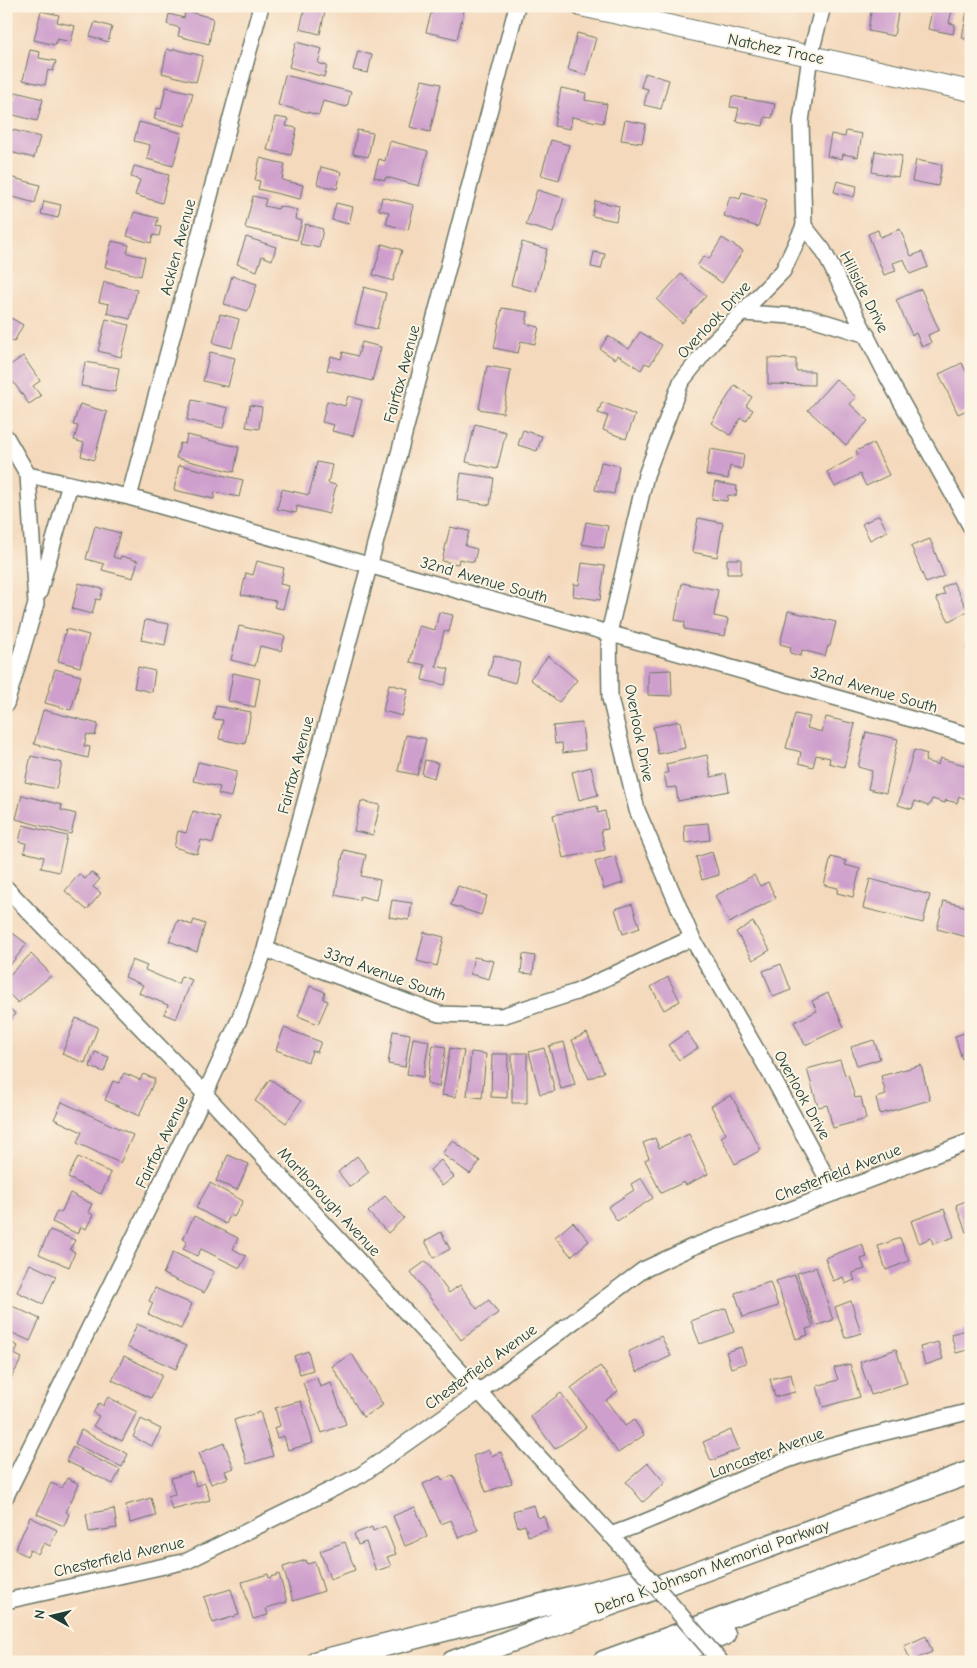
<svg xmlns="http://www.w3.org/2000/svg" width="977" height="1668" viewBox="0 0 977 1668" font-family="'Comic Neue',sans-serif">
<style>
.building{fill:#ce9fcc}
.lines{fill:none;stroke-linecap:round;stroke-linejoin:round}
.minor-casing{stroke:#6a7464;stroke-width:18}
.major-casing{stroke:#6a7464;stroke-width:22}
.highway-casing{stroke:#6a7464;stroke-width:25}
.minor{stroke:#fff;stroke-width:15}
.major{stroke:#fff;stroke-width:20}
.highway{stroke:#fff;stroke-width:22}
.minor-bridge-casing{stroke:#6a7464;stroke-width:18;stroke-linecap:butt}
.minor-bridge{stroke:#fff;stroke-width:15}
.labels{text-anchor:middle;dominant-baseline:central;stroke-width:4;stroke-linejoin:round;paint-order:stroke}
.street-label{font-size:16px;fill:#1f3d34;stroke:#fcf5e5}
</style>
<rect width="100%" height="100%" fill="#fcf5e5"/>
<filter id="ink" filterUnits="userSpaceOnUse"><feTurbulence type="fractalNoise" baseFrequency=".02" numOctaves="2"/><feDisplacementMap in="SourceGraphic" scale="10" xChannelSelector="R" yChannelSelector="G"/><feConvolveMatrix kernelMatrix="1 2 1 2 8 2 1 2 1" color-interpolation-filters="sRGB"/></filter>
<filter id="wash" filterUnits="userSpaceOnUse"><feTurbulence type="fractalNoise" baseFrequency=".0096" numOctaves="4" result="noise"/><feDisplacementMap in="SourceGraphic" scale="20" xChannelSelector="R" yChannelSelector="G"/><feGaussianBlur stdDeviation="1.12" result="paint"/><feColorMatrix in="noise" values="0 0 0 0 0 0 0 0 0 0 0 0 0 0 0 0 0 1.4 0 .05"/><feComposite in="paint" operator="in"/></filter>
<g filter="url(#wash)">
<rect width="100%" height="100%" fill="#f4d9bc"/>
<g id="blocks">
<!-- building -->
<path class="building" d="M305 6H318L317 10 325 11 320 34 300 29Z
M433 6H465L457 39 426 32Z
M872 6H899L894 36 868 31Z
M933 6H953L949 23 955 24 953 34 928 29Z
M41 11 59 15 57 22 75 26 71 42 57 39 55 45 34 40Z
M185 11 213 18 209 44 178 36 180 28 167 24 169 14 184 18Z
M967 11 971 12V40L962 38Z
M95 22 112 27 108 42 90 36Z
M577 33 596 38 586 75 568 70Z
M296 42 322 49 318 63 327 66 324 77 289 67Z
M167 49 173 51 174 49 203 56 196 82 162 73Z
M30 50 40 52 39 58 56 61 53 71 48 70 45 85 23 80Z
M358 51 372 55 368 73 353 70Z
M645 73 669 80 661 109 644 105 648 89 641 87Z
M285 75 351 92 347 107 323 101 319 115 278 105Z
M422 80 441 84 430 132 410 127Z
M166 87 193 93 185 126 154 119 157 108 161 109Z
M561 88 586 93 585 100 607 104 603 123 572 117 570 129 554 126Z
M16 92 43 99 37 121 10 114Z
M732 96 775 104 772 118 765 117 763 126 736 121 739 108 730 107Z
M275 117 288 119 286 126 297 128 291 155 267 150Z
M625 120 646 124 642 143 621 140Z
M139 122 182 133 173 166 147 159 150 145 134 141Z
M9 129 40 137 34 158 6 151Z
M357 130 373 133 368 157 353 154Z
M846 131 862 134 858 157 843 154 842 159 827 156 831 134 845 137Z
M551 140 569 145 559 180 541 175Z
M390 141 428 151 419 186 386 177 385 180 374 177 379 159 385 161Z
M875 151 902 156 898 177 872 172Z
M260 158 285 164 282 180 303 185 300 199 258 189 260 181 255 180Z
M916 160 942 165 938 186 912 181Z
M134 166 169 175 162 203 135 195 140 180 131 177Z
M321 167 341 172 337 189 317 184Z
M6 176 40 185 35 203 6 195Z
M837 181 857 186 854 197 834 192Z
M537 190 564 198 553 233 526 225Z
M742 192 767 200 758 227 724 216 730 196 740 199Z
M253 196 266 199 264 206 278 209 279 206 297 210 295 219 302 221 297 240 245 228Z
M382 197 414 205 408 230 386 224 389 212 379 210Z
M44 201 61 205 58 218 41 214Z
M595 201 619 206 616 221 592 216Z
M336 203 353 207 349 224 332 220Z
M134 212 158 218 156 226 161 227 159 236 153 235 151 243 127 236Z
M6 222 11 223 7 237H6Z
M305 224 323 229 319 248 300 244Z
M900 229 911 256 922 252 928 267 910 274 904 259 893 263 896 271 884 275 868 234 878 230 880 237Z
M246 237 276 247 272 260 262 256 257 271 237 264Z
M722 238 743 251 722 283 697 266 704 256 709 259Z
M112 241 129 245 127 253 145 257 141 276 105 267Z
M522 242 547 249 536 292 511 285Z
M382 244 402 250 393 281 373 275Z
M594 252 605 254 601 269 591 267Z
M681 274 706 296 682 323 657 300Z
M232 276 257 284 248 311 224 304Z
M104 282 137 290 130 319 107 313 109 304 99 302Z
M364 287 386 293 377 329 355 324Z
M921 289 939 330 928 335 931 343 922 347 916 333 912 335 896 300Z
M502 308 528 312 526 324 539 327 535 344 521 341 518 353 494 348Z
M220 314 239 319 232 348 213 343Z
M6 315 23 325 14 342 6 338Z
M106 319 129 325 121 357 98 351Z
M640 332 662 345 650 365 645 363 641 370 618 355 615 359 600 349 608 336 629 349Z
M362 342 381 347 372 381 327 370 331 356 341 359 343 352 358 356Z
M210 352 235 358 228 387 203 381Z
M23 356 40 381 33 386 41 396 29 404 6 372V368Z
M768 358 796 359V371H814V385L768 384Z
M85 362 119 368 115 392 81 386Z
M962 363 971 382V408L958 414 939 374Z
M487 366 511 370 503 413 479 409Z
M836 379 856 397 850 404 868 421 846 445 808 410Z
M735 385 752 397 746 406 753 410 746 421 741 418 730 435 711 423Z
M348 396 362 400 353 436 332 431 334 425 322 422 327 401 345 406Z
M192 400 228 408 223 428 187 420Z
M602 402 635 415 626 439 603 430 608 416 598 413Z
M80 404 107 412 94 460 81 456 84 443 74 440 78 426 73 425Z
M250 405 262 407 259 429 246 427Z
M475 424 506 432 497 469 466 462Z
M523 430 542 436 537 451 518 445Z
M187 435 239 447 234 472 176 458 180 443 185 444Z
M873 443 889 475 866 486 860 474 835 487 827 472 858 455 856 451Z
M710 449 744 455 742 469 730 466 728 479 706 475Z
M317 462 332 465 328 483 336 485 329 514 297 506 296 513 277 509 282 489 309 495Z
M601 462 619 466 614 494 595 490Z
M179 465 243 480 239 497 215 492 214 499 174 490Z
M461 473 494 478 490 505 457 500Z
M715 482 737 486 736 496 728 495 727 501 712 499Z
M879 515 887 531 870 540 862 524Z
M698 518 723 523 717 557 692 552Z
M586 522 608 526 604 548 582 544Z
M95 526 120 533 113 557 120 559 121 556 138 561 133 578 102 570 104 564 86 559Z
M450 527 469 531 465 546 477 549 474 562 459 559 458 564 442 561Z
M930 539 944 576 926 583 911 546Z
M727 559H741V574H727Z
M257 561 284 568 280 584 289 586 283 609 274 607 276 601 241 595 246 573 253 575Z
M582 563 605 566 600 600 573 596 574 584 579 585Z
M953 582 968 611 949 621 936 598 945 594 942 588Z
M79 583 103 589 100 600 96 599 92 614 72 609Z
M682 583 718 590 714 616 728 619 725 636 684 629 685 622 675 620Z
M788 611 836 622 830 646H828L825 656 802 650 801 656 790 653 791 647 780 644Z
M439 612 453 615 449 632 444 631 436 666 449 669 445 685 422 680 425 665 410 662 419 626 435 630Z
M145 620 169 624 165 645 141 640Z
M239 626 285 636 281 651 260 646 255 666 231 660Z
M66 629 89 635 80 667 58 661Z
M971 645V656L966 647Z
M494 655 520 663 515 683 488 675Z
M548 656 577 680 559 702 530 679Z
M138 667 155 671 152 692 134 688Z
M55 669 81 676 71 710 45 703Z
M671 670 672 696 648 695V671Z
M233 673 260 679 255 707 228 701Z
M389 684 408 689 402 716 383 711Z
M216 706 251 712 245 744 219 739 223 720 213 719Z
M43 710 98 724 95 736 87 734 84 746 90 747 88 758 34 744Z
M795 714 810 717 807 728 822 732 826 717 855 724 844 767 829 763 830 758 816 755 813 767 799 763 801 752 786 748Z
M680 721 685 748 658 754 653 727Z
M582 723 585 750 563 753 562 743 555 744 553 726Z
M866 732 898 739 886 793 868 789 872 771 858 767Z
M406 735 426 739 417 775 398 771Z
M914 750 927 754 925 761 938 765 940 758 971 767V784L966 799 959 796 957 803 946 800 945 803 932 799 929 806 915 801 912 809 898 805Z
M707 755 711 777 726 774 729 791 678 801 676 787 667 788 664 773H668L666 764Z
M31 756 62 763 56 789 25 782Z
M425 760 438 763 434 778 422 774Z
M198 762 237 771 231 797 218 794 220 787 193 781Z
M591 767 598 795 579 800 572 772Z
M22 795 62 805 61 810 76 814 71 834 16 819Z
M361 801 380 805 373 835 354 831Z
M597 806 598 813 605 811 608 829 601 830 605 850 563 858 553 815Z
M193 811 220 818 213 843 201 840 197 854 174 847 178 831 186 833Z
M708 823 710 840 685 843 684 825Z
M23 825 67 836 59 872 41 868 44 857 24 852 26 843 19 842Z
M344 850 366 855 361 876 380 880 376 900 360 896 359 900 335 895Z
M712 852 719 875 702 880 696 857Z
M615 856 623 883 604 889 595 862Z
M831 857 846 861 845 865 860 869 853 897 837 893 838 888 824 885Z
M91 872 100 879 93 887 101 893 87 910 65 891 79 874 85 879Z
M754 875 760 886 768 882 776 898 729 923 715 896Z
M870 879 930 895 923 923 863 908Z
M458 886 487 896 481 915 451 905Z
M392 900 412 903 409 920 389 917Z
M944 901 971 908V932H968L967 937 937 929Z
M632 904 640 928 623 934 615 909Z
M178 920 192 925 194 920 205 924 197 952 169 941Z
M753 922 770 950 753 960 736 932Z
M6 928 27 944 10 965 6 963Z
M424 932 444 937 437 966 417 961Z
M31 954 52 975 18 1003 6 991V978Z
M523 954 535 956 533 974 521 973Z
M474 957 494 961 489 979 470 974Z
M132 960 147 966 145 970 178 984 181 976 192 980 176 1019 164 1014 168 1005 139 993 143 985 125 977Z
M781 964 791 990 773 997 763 971Z
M668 977 680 1001 664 1010 651 987Z
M310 986 325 992 323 999 328 1001 318 1024 298 1016Z
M828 993 844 1027 805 1045 794 1022 817 1011 812 1001Z
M6 1007 15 1013 6 1028Z
M76 1018 98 1027 85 1063 62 1054Z
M284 1028 321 1042 317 1052 312 1051 308 1062 276 1050Z
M393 1031 410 1034 405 1067 388 1064Z
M971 1031V1056L962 1059 955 1036Z
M687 1032 698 1048 679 1060 668 1045Z
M587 1033 604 1072 589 1079 572 1040Z
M413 1038 429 1041 423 1077 407 1074Z
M874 1040 880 1059 857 1066 851 1047Z
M564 1042 575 1085 561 1089 549 1046Z
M433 1045 446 1047 439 1087 427 1084Z
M450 1048 464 1051 456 1097 442 1095Z
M544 1048 555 1091 540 1094 529 1052Z
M95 1052 109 1057 104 1072 90 1067Z
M471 1052 486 1054 482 1098 467 1096Z
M512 1053H527V1103H512Z
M492 1054H508L507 1098 491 1097Z
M840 1060 845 1075 848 1074 855 1098 861 1097 866 1119 833 1128 827 1105 818 1107 807 1069Z
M921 1065 930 1100 880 1114 876 1098 886 1095 881 1076Z
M124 1073 140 1080 143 1074 155 1079 139 1116 105 1100 113 1081 119 1083Z
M270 1079 301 1101 286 1123 255 1101Z
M731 1095 761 1150 735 1164 721 1137 726 1134 711 1106Z
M62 1102 133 1135 120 1163 77 1143 82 1132 54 1119Z
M689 1134 708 1174 686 1185 684 1182 661 1193 645 1160 649 1158 643 1143 655 1138 659 1148Z
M452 1140 480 1161 470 1174 442 1154Z
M228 1155 249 1164 237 1190 216 1181Z
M357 1156 369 1172 350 1187 338 1172Z
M78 1157 111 1173 101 1194 68 1178Z
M441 1160 454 1177 442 1186 430 1170Z
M641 1178 653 1198 617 1221 608 1207 634 1190 631 1184Z
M210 1183 243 1201 234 1217 230 1215 226 1224 196 1208Z
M70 1193 92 1204 88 1212 93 1215 86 1229 81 1227 78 1234 52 1222 57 1211 61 1213Z
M385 1196 404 1218 388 1233 368 1212Z
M971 1199V1230L966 1232 956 1205Z
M944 1209 954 1237 933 1244 931 1238 919 1243 911 1221Z
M194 1216 238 1238 233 1249 246 1256 240 1268 201 1249 197 1256 183 1249 187 1241 183 1239Z
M573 1222 589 1241 571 1256 555 1237Z
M50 1230 75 1240 70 1250 75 1252 69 1267 39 1254Z
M441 1232 450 1249 434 1258 425 1241Z
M900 1238 909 1261 886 1270 878 1246Z
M862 1244 867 1257 861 1259 865 1269 852 1273 855 1280 845 1284 843 1277 833 1281 825 1258Z
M173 1252 214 1272 204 1293 163 1274Z
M426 1261 449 1293 460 1285 477 1309 489 1300 498 1313 461 1340 411 1272Z
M30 1264 56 1276 43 1304 17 1292Z
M816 1267 833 1320 815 1326 797 1273Z
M795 1275 813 1327 806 1329 808 1335 796 1339 776 1281Z
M770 1282 778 1306 743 1317 735 1293Z
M155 1288 192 1304 181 1329 148 1314 153 1303 149 1301Z
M851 1301 861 1333 845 1338 835 1307Z
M10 1305 40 1319 30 1341 6 1330V1312Z
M726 1308 734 1332 700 1344 691 1321Z
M137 1324 186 1346 176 1369 127 1347Z
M966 1330 971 1349 956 1353 951 1334Z
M661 1336 671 1356 637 1372 628 1352Z
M6 1340 18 1346 14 1354 22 1358 8 1384Z
M938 1342 943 1359 925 1365 920 1347Z
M741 1347 746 1363 731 1368 726 1352Z
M896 1349 907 1383 871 1395 860 1362Z
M308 1351 313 1370 300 1374 294 1356Z
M352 1354 383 1405 363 1417 332 1366Z
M124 1356 162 1375 151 1398 112 1380Z
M850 1364 860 1397 823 1407 817 1386 838 1380 834 1368Z
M600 1366 618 1391 606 1400 625 1426 634 1420 644 1435 618 1453 571 1388Z
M791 1374 795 1392 775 1397 770 1379Z
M317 1378 320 1387 331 1383 346 1424 322 1433 303 1383Z
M561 1393 586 1427 555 1449 530 1416Z
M108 1397 137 1412 122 1441 93 1426 99 1416 93 1413 99 1403 103 1406Z
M301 1401 313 1443 288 1450 284 1436 277 1438 274 1428 280 1426 275 1408Z
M260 1412 273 1456 247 1464 234 1420Z
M141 1419 161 1429 152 1446 133 1437Z
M81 1430 128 1454 122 1467 75 1444Z
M731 1430 739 1449 711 1461 703 1442Z
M224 1443 234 1468 225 1471 228 1478 211 1484 199 1453Z
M73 1447 120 1470 113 1484 66 1461Z
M489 1450 491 1456 501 1452 512 1483 486 1492 473 1456Z
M648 1463 665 1483 643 1502 626 1482Z
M192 1472 196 1486 205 1483 210 1500 172 1510 168 1496 175 1494 171 1478Z
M453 1475 478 1530 459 1538 451 1520 441 1524 423 1484 440 1476 442 1480Z
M67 1478 79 1484 66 1512 69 1514 64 1526 37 1514 51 1483 62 1488Z
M151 1498 156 1516 130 1523 126 1505Z
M534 1505 538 1518 544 1516 548 1530 528 1536 525 1525 518 1527 513 1511Z
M415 1507 427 1537 405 1546 393 1516Z
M114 1509 117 1528 89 1532 86 1514Z
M30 1517 57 1530 50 1546 44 1543 38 1554 30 1550 27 1556 15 1550Z
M385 1526 396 1554 387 1557 391 1566 376 1571 366 1542 358 1545 354 1534 372 1527 373 1531Z
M345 1542 355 1570 330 1579 320 1551Z
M306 1560 307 1564 315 1562 324 1591 293 1601 283 1567Z
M268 1574 269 1578 279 1574 287 1602 266 1608 268 1615 253 1619 242 1582Z
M231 1589 239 1615 213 1623 204 1597Z
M926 1636 932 1652 911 1661 904 1646Z"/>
</g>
</g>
<g filter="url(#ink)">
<use href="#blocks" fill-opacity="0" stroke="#6a7464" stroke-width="1"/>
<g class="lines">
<!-- minor casing -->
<g class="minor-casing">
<path id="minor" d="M823 6 810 56 801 122 804 226 823 250 887 376 971 527
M804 226 783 271 712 343 681 382 646 475 609 633 610 698 637 810 692 938 775 1082 835 1193
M743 313 808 317 867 335
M6 437 28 475 129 497 971 736
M129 497 261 6
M39 593 70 484
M6 704 36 604 28 475
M6 888 205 1094 620 1545
M265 949 439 1014 502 1016 576 992 692 938
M6 1496 205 1094 239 1020 265 949 373 552 517 6
M610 1535C676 1513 736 1477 802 1455 857 1437 915 1426 971 1411
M6 1601 187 1561 361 1475 480 1391 643 1270 692 1247 971 1141"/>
</g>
<!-- major casing -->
<g class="major-casing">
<path id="major" d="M581 6 971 91"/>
</g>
<!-- highway casing -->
<g class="highway-casing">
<path id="highway" d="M318 1662 633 1582
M453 1662 971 1472
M604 1662 971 1528
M655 1662 724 1634"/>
</g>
<!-- minor -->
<use href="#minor" class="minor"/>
<!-- major -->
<use href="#major" class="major"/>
<!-- highway -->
<use href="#highway" class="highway"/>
<!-- minor-bridge casing -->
<g class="minor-bridge-casing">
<path id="minor-bridge" d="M620 1545 721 1662"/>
</g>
<!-- minor-bridge -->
<use href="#minor-bridge" class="minor-bridge"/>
</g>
</g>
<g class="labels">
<!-- street labels -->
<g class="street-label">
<text transform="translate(776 49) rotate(12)">Natchez Trace</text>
<text transform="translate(178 247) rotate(-75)">Acklen Avenue</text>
<text transform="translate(864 292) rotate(63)">Hillside Drive</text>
<text transform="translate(714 320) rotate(-47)">Overlook Drive</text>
<text transform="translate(402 374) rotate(-75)">Fairfax Avenue</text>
<text transform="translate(484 580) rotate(16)">32nd Avenue South</text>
<text transform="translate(874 690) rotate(16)">32nd Avenue South</text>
<text transform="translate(639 733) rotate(79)">Overlook Drive</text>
<text transform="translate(296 765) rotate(-75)">Fairfax Avenue</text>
<text transform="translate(385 974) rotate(20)">33rd Avenue South</text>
<text transform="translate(802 1095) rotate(61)">Overlook Drive</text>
<text transform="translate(162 1142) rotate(-64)">Fairfax Avenue</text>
<text transform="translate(838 1173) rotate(-21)">Chesterfield Avenue</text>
<text transform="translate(329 1202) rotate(47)">Marlborough Avenue</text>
<text transform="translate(481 1367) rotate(-36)">Chesterfield Avenue</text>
<text transform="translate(767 1453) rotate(-20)">Lancaster Avenue</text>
<text transform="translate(119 1557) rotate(-13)">Chesterfield Avenue</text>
<text transform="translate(712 1567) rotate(-20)">Debra K Johnson Memorial Parkway</text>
</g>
</g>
<!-- margin -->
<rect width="977" height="1668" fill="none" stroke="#fcf5e5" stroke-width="25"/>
<!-- north arrow -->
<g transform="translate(52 1616) rotate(278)" stroke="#fcf5e5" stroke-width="4" paint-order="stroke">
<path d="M0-4L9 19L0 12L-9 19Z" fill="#1f3d34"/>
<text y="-8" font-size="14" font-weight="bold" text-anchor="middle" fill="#1f3d34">N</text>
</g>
</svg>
